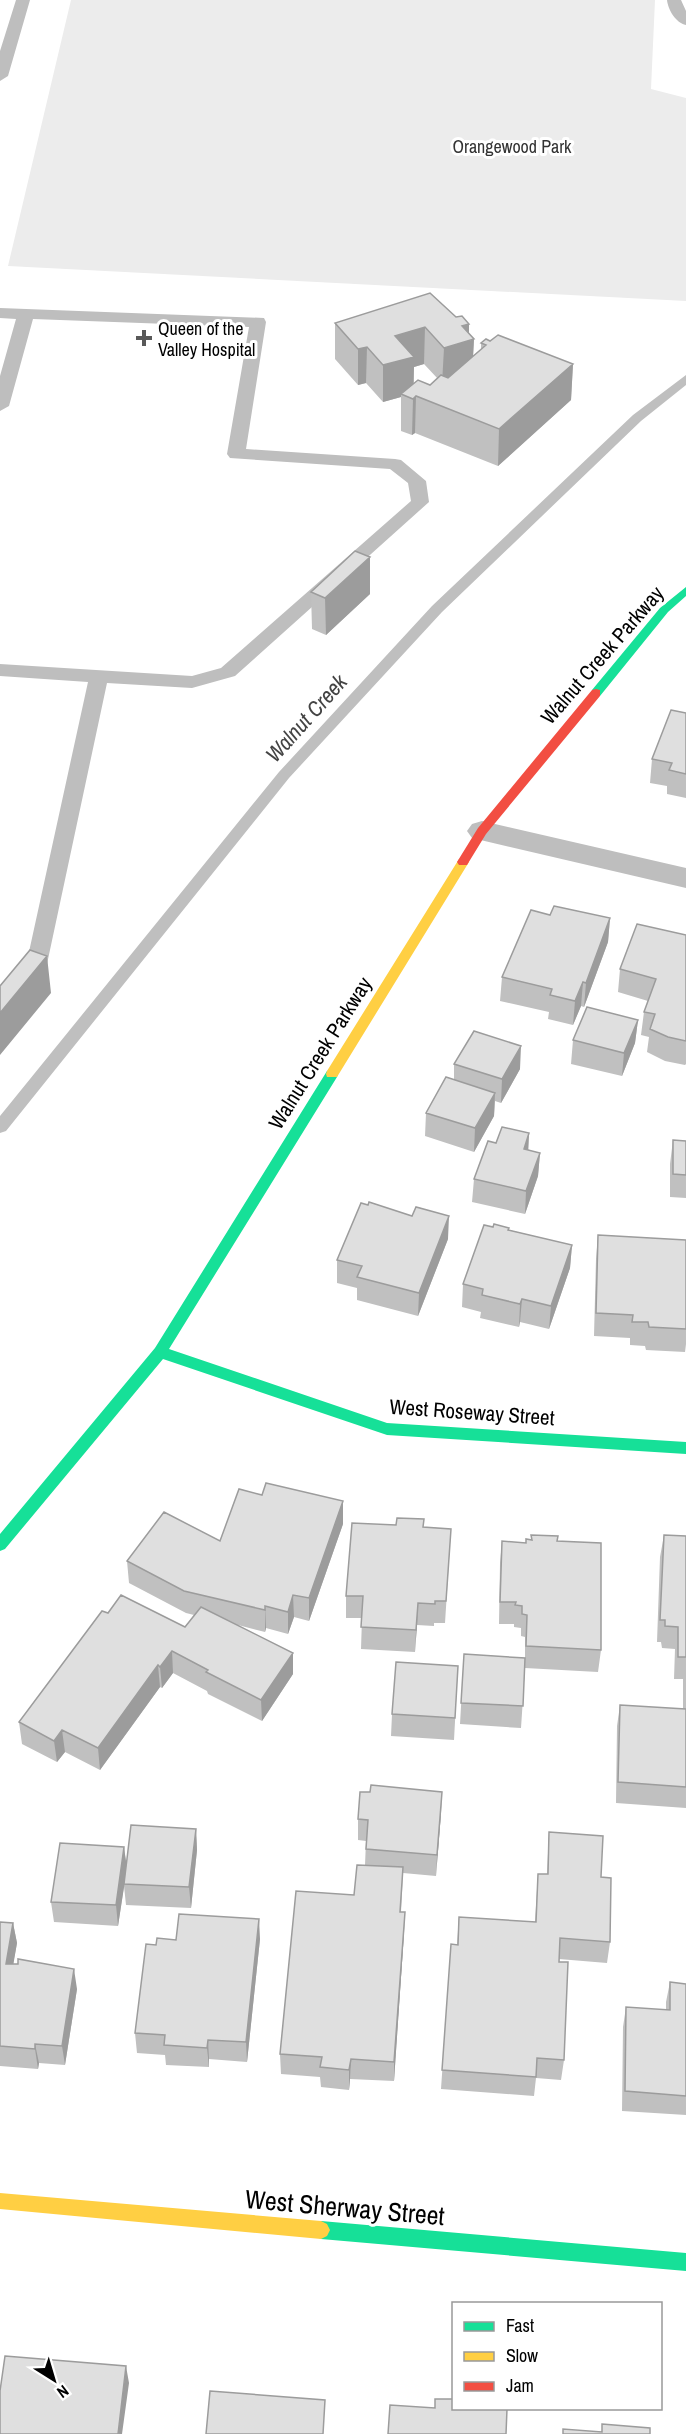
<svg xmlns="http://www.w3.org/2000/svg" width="686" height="2434" viewBox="0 0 686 2434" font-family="'Archivo Narrow',sans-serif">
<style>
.green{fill:#ececec}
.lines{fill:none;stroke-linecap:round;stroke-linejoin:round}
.stream{fill:#bfbfbf;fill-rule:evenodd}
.lane{fill:#bebebe;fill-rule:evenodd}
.street{fill:#bebebe;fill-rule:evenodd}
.fast{fill:#16e098;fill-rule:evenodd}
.slow{fill:#ffcf43;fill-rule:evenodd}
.jam{fill:#f24e42;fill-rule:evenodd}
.wall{fill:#c0c0c0;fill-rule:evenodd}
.shaded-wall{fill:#9c9c9c}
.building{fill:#dfdfdf;stroke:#9c9c9c;stroke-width:1.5}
.poi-dot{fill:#595959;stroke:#fff;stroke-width:2}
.labels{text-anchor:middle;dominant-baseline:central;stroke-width:6;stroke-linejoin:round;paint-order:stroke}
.far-park-label{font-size:18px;fill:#333;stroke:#fff}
.far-poi-label{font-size:18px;fill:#000;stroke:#fff;text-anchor:start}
.street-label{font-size:21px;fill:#000;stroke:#fff}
.water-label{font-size:22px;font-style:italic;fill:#444;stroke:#fff}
.near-street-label{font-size:26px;fill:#000;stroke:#fff}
</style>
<rect width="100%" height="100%" fill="#fff"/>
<!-- green -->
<path class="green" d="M71 0H655L651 89 686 98V301L8 266Z"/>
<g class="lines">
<!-- stream -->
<path class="stream" d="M686 375V385L641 421 442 612 289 778 6 1131 0 1133V1116L279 772 432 606 633 415Z"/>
<!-- lane -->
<path class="lane" d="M16 0H30L8 76 0 81V51Z
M667 0H681L686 11V25C676 23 668 10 667 0Z
M0 308 264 318 266 322 246 449 395 459 401 460 426 481 429 502 235 676 192 688 107 683 47 964 7 1008 0 1010V990L27 961 88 682 0 676V664L192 676 221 668 411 501 408 483 390 469 230 458 227 454 249 327 33 319 9 406 0 411V376L16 319 0 318Z"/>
<!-- street -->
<path class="street" d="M482 821 686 868V888L472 838 467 831 472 824Z"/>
<!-- fast -->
<path class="fast" d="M686 587V596L668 612 600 696H592V690L660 608Z
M332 1069 337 1071 338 1074 337 1077 169 1349 387 1423 686 1442V1454L387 1435 163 1359 5 1549 0 1551V1534L155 1348 327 1071Z
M321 2221 686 2253V2271L321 2239 315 2236 312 2230 315 2224Z"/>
<!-- slow -->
<path class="slow" d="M463 858 469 862 337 1077H327L326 1074 327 1071 459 859Z
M0 2193 321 2221 327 2224 330 2230 327 2236 321 2239 0 2209Z"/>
<!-- jam -->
<path class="jam" d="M596 689 600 690V696L486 834 467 865H459L457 862 478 828 592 690Z"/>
</g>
<!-- wall -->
<path class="wall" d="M456 317 469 324V334L474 339 473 356 481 350V343L490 341 573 364 571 400 498 466 415 433 412 435 401 431V397L383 402 366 383 358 385 335 359V323ZM424 364 438 379 430 385 414 384V367Z
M311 592 370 594 326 635 312 629Z
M686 713V798L667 794V786L650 783 652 759Z
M550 915 610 918 608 942 584 1007 581 1006 573 1025 548 1019 549 1012 500 1001 502 977Z
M686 935V1064L685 1065 665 1061 647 1052 649 1037 641 1035 644 1012 648 1001 618 992 620 969Z
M638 1020 635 1043 622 1076 571 1064 573 1040Z
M454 1064 520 1069 501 1103 495 1101 494 1116 474 1152 425 1136 426 1113 454 1080Z
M529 1133 528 1150 540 1153 538 1176 525 1214 472 1202 474 1179 496 1143Z
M673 1140 686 1141V1198L670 1197V1164Z
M493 1227 509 1228V1230L572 1245 570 1268 549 1329 520 1322 519 1327 480 1318 481 1312 462 1307 463 1284Z
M598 1235 686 1240V1344L685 1352 646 1350 645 1346 630 1345V1338L594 1336 596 1259Z
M448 1239 418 1316 357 1300V1288L337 1283V1260Z
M343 1524 309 1621 294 1617 288 1634 266 1628 265 1632 238 1625 293 1653V1674L262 1721 208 1694 207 1691 173 1673 162 1688 160 1687 100 1770 65 1752 57 1762 22 1744 19 1722 108 1613 185 1627 194 1615 186 1613 129 1583 127 1561 220 1541Z
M423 1527 451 1529 445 1623H434V1626L417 1625 415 1652 361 1649 362 1618H346V1596Z
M531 1535 558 1541 601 1650 598 1672 525 1668 521 1728 460 1724 464 1654 525 1658V1637L521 1636V1628L514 1627V1624H499L500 1563 502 1541 525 1543 531 1540Z
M664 1535 686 1536V1808L616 1803 617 1726 620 1705 683 1709V1679H674L675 1649 662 1648 661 1642H657L660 1557Z
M458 1666 454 1740 391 1736 392 1714Z
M441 1813 436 1876 403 1873 401 1912 404 1933 394 2081 350 2079 349 2090 321 2087 320 2077 281 2074 280 2054 354 1895 365 1865 366 1841 358 1840V1819Z
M196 1829 197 1850 191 1908 126 1905 124 1886 118 1926 54 1922 51 1902 124 1847 126 1864Z
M549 1832 601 1877 610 1942 607 1963 559 1959 564 2060 561 2080 536 2078 534 2096 441 2089 451 1944 457 1945 459 1917 535 1922 538 1874H547Z
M0 1922 13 1923 17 1943 13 1964 77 1989 65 2065 39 2063 38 2069 0 2066Z
M260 1939 247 2062 209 2059V2067L166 2065 165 2055 137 2053 135 2033 156 1945 176 1940Z
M670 1982 686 1984V2115L622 2111 623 2027 626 2007 666 2010V2002Z"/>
<!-- shaded-wall -->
<path class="shaded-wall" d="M469 324V341L474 339 472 376 442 384 444 348 462 326Z
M425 327 424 364 414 367 413 393 401 394V397L383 402V365L395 336Z
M367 347 366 383 358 385V349Z
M573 364 571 400 498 466 499 429Z
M416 396 415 433 412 435 413 399Z
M370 557V594L326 635 325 598Z
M610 918 608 942 584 1007 586 983Z
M47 956 51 993 0 1055V1013Z
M583 982 581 1006 573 1025 575 1001Z
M638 1020 635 1043 622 1076 624 1053Z
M521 1046 520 1069 501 1103 502 1079Z
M495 1093 494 1116 474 1152 475 1128Z
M529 1133 528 1156 524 1149Z
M540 1153 538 1176 525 1214 526 1191Z
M449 1216 448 1239 418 1316 419 1293Z
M572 1245 570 1268 549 1329 551 1306Z
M522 1299 520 1322 519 1327 520 1304Z
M343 1501V1524L309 1621V1598Z
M293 1595 294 1617 288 1634V1612Z
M418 1603 417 1625 415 1652 416 1630Z
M265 1606 266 1628 265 1632Z
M172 1651 173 1673 162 1688 160 1667Z
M293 1653V1674L262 1721 261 1700Z
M158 1665 160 1687 100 1770 98 1748Z
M62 1730 65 1752 57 1762 54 1741Z
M442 1792 441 1813 436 1876 437 1855Z
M196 1829 197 1850 191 1908 189 1887Z
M124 1847 127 1868 118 1926 116 1905Z
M405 1912 404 1933 394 2081V2062Z
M259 1919 260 1939 247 2062 246 2042Z
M13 1923 17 1943 10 1984 6 1964Z
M74 1969 77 1989 65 2065 62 2046Z
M208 2040 209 2059V2067L207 2048Z
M35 2044 39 2063 38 2069 35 2049Z
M351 2059 350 2079 349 2090V2070Z
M126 2366 129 2383 122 2434H118Z"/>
<!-- building -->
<path class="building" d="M430 293 456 317 462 316 469 324 462 326 474 339 444 348 425 327 395 336 414 357 383 365 367 347 358 349 335 323Z
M498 335 573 364 499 429 416 396 413 399 401 394 418 380 430 385 441 375 448 378 486 345 481 343 486 339 490 341Z
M355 551 370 557 325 598 311 592Z
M671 710 686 713V774L669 770 672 763 652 759Z
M554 906 610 918 586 983 583 982 575 1001 550 995 552 989 502 977 531 910 550 915Z
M637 924 686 935V1041L668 1037 650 1029 655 1014 644 1012 656 979 620 969Z
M30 950 47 956 0 1013V986Z
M587 1007 638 1020 624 1053 573 1040Z
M474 1031 521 1046 502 1079 454 1064Z
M446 1077 495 1093 475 1128 426 1113Z
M502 1127 529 1133 524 1149 540 1153 526 1191 474 1179 488 1141 496 1143Z
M673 1140 686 1141V1175L673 1174Z
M369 1202 412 1216 416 1207 449 1216 419 1293 357 1277 362 1266 337 1260 361 1203 368 1205Z
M494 1224 509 1228 508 1230 572 1245 551 1306 522 1299 520 1304 482 1295 483 1289 463 1284 484 1225 493 1227Z
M598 1235 686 1240V1329L649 1327 648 1322H632L633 1315 596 1313Z
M266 1483 343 1501 309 1598 293 1595 288 1612 265 1606V1610L184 1591 127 1561 164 1512 220 1541 239 1489 262 1495Z
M397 1518 424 1519 423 1527 451 1529 446 1601H435V1604L418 1603 416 1630 361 1627 363 1596H346L352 1523 396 1525Z
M531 1535 558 1536 557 1541 601 1543V1650L526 1646 527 1615 522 1614V1606L515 1605 516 1602H500L502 1541 526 1543V1539L532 1540Z
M664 1535 686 1536V1657H678V1627L665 1626V1620H660Z
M121 1595 185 1627 201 1607 293 1653 261 1700 206 1672 208 1670 172 1651 160 1667 158 1665 98 1748 62 1730 54 1741 19 1722 102 1611 108 1613Z
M464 1654 525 1658 523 1706 461 1703Z
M396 1662 458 1666 455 1718 392 1714Z
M620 1705 686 1709V1787L618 1782Z
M371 1785 442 1792 437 1855 366 1849 368 1820 358 1819 360 1792H370Z
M131 1825 196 1829 189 1887 124 1884Z
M549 1832 603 1836 601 1877 611 1878 610 1942 560 1938 559 1962H568L564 2060 537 2058 536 2077 442 2070 451 1944 458 1945 459 1917 536 1922 538 1874H548Z
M60 1843 124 1847 116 1905 51 1902Z
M357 1865 403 1867 400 1912H405L394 2062 351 2059 349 2070 320 2067 322 2057 280 2054 296 1891 354 1895Z
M179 1914 259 1919 246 2042 208 2040 207 2048 164 2045 165 2035 135 2033 146 1944 156 1945 157 1938 176 1940Z
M0 1922 13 1923 6 1964H18V1959L74 1969 62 2046 35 2044V2049L0 2046Z
M670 1982 686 1984V2096L625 2091 626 2007 670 2010Z
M5 2356 126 2366 118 2434H0V2391Z
M210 2391 325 2400 323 2434H206Z
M435 2399H453V2409H507L506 2434H388L390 2405 435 2408Z
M602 2424 650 2428V2434H563V2429L602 2432Z"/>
<!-- markers -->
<path class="poi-dot" d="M141 329h6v6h6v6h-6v6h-6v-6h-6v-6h6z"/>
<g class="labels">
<!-- far-park labels -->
<g class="far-park-label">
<text x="512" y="146">Orangewood Park</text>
</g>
<!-- far-poi labels -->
<g class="far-poi-label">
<text x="158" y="328">Queen of the<tspan x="158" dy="21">Valley Hospital</tspan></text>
</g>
<!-- street labels -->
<g class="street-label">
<text transform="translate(602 655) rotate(-49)">Walnut Creek Parkway</text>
<text transform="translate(320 1053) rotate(-58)">Walnut Creek Parkway</text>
<text transform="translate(472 1412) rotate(4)">West Roseway Street</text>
</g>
<!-- water labels -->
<g class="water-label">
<text transform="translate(306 718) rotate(-48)">Walnut Creek</text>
</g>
<!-- near-street labels -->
<g class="near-street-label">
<text transform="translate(345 2207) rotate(5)">West Sherway Street</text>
</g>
</g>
<!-- legend -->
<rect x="452" y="2302" width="210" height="108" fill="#ffffff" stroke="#999999" stroke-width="1.5"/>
<rect x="464" y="2322" width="30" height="9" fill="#16e098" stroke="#999999" stroke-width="1.5"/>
<text x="506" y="2332" font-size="18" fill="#000000">Fast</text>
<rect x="464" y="2352" width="30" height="9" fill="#ffcf43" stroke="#999999" stroke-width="1.5"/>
<text x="506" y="2362" font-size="18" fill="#000000">Slow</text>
<rect x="464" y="2382" width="30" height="9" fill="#f24e42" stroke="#999999" stroke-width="1.5"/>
<text x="506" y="2392" font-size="18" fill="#000000">Jam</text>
<!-- north arrow -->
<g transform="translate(54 2380) rotate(143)" stroke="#ffffff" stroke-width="4.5" paint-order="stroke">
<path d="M0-4.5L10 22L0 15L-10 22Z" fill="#000000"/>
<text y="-9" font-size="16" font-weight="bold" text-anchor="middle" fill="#000000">N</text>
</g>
</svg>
